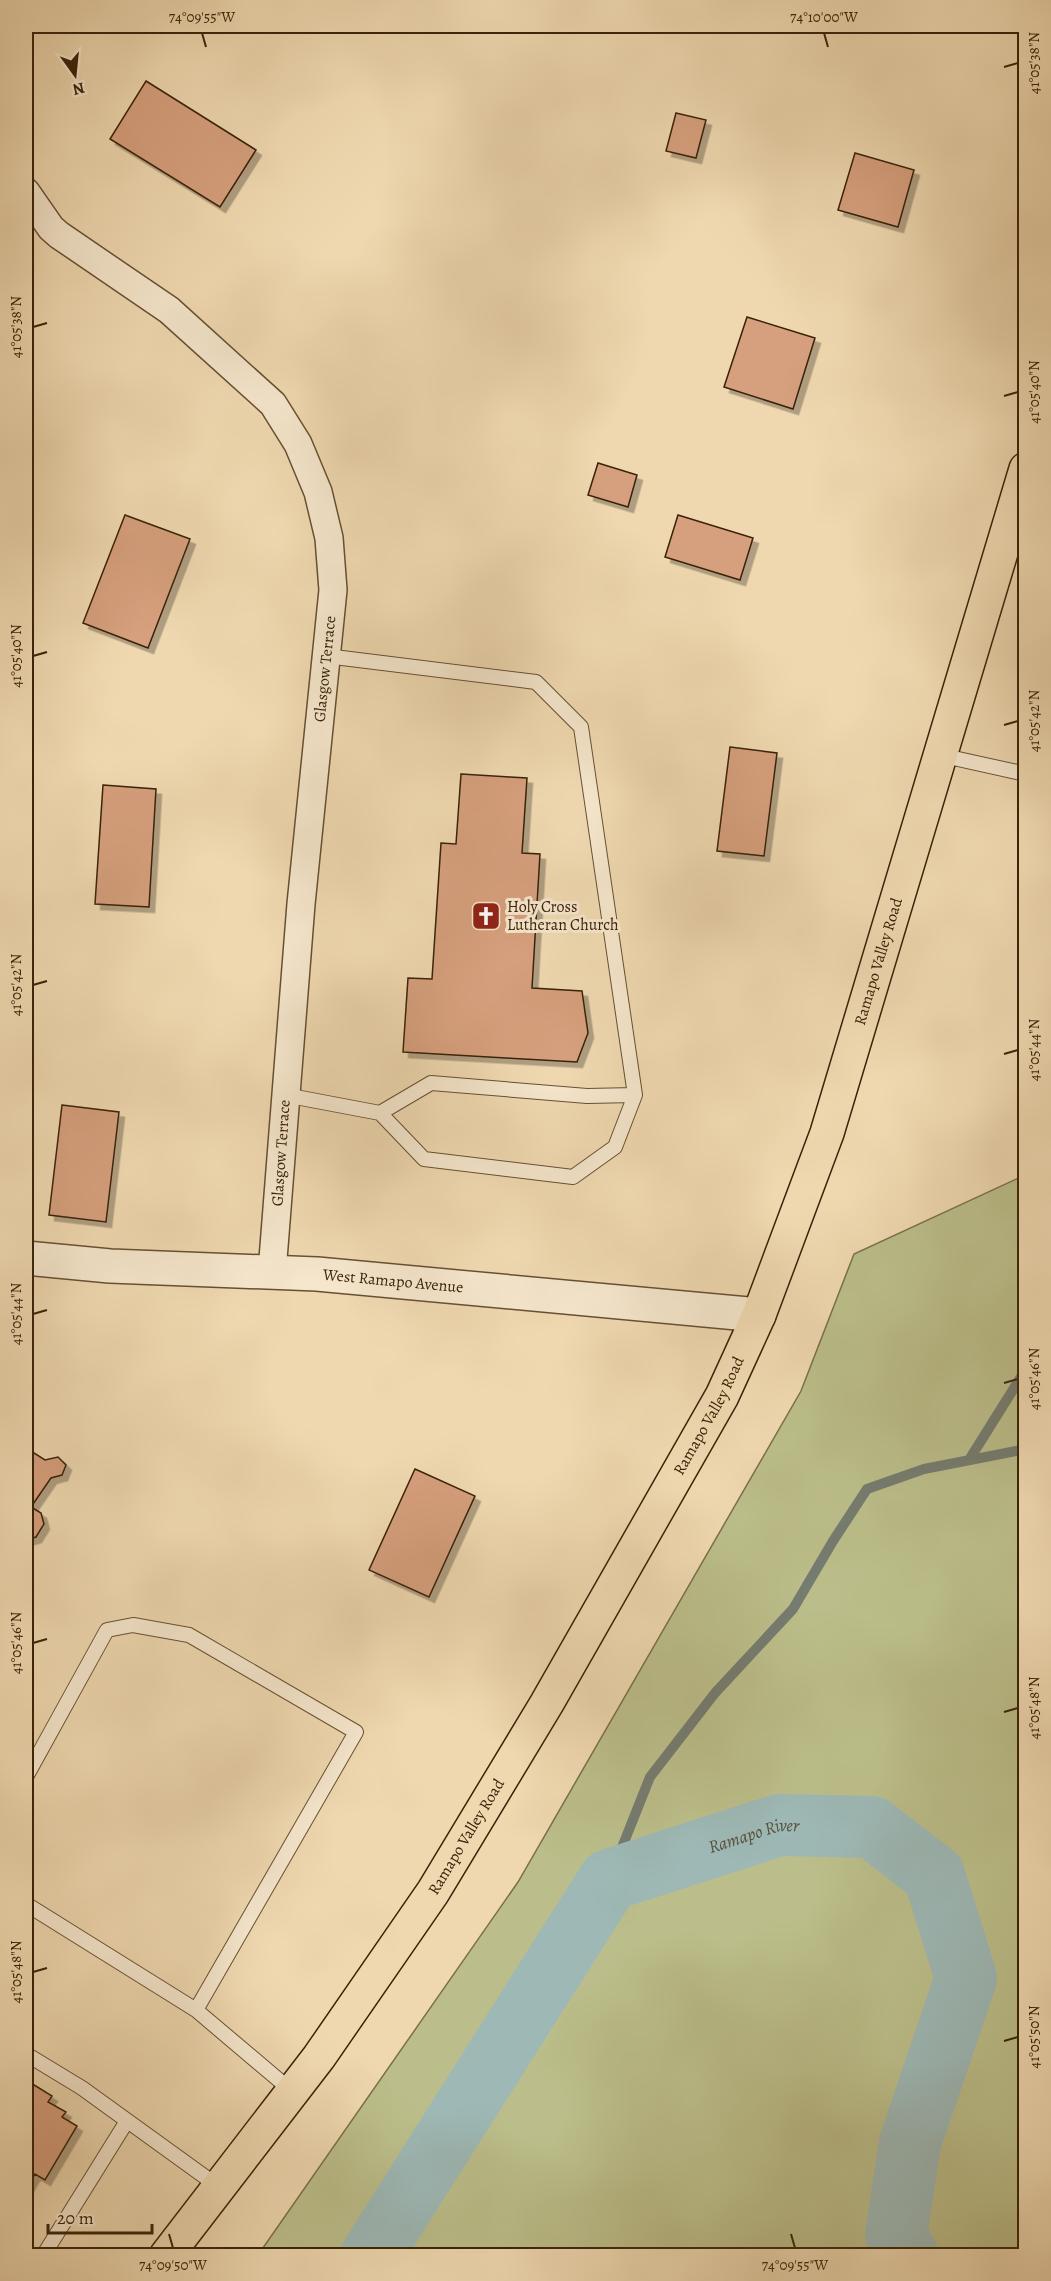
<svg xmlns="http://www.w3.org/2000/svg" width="1051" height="2281" viewBox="0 0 1051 2281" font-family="Alegreya,serif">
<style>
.green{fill:#bbbe8a;stroke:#7a7049;stroke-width:1.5}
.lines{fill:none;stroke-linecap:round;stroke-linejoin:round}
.stream{stroke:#757c70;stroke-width:10}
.river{stroke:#9db8b5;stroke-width:62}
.building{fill:#d69f7d;stroke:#392208;stroke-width:1.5;filter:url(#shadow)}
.service-casing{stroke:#665032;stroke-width:16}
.minor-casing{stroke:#665032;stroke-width:30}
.tertiary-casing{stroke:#665032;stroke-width:36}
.primary-casing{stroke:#392208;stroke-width:36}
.service{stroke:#f5e6cc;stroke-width:14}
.minor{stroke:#f5e6cc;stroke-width:27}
.tertiary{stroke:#f5e6cc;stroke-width:33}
.primary{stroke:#efd8b0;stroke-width:33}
.ticks{fill:none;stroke:#392208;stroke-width:2}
.labels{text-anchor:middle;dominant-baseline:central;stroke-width:6;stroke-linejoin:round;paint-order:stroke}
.street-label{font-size:16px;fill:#392208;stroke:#f5e6cc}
.poi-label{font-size:16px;fill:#392208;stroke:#f5e6cc;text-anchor:start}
.water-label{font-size:18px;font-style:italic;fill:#574f3c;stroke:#f5e6cc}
.neatline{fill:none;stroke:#392208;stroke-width:2}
.ticks-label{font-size:15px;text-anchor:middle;fill:#392208}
</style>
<defs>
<filter id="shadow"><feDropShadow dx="5.5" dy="5.5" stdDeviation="0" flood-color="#0004"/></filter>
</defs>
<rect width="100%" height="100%" fill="#efd8b0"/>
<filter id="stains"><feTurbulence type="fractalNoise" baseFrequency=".00333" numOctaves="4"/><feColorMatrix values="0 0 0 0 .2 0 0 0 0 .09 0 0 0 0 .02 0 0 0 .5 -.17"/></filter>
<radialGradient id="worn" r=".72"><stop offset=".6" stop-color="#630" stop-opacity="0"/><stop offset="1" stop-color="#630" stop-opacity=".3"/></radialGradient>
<!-- green -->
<path class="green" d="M1025 1175V2255H258L518 1882 801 1391 854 1254Z"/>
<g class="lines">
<!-- stream -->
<path class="stream" d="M969 1460 1026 1369
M609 1880 650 1777 715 1693 793 1609 833 1541 867 1489 924 1469 1026 1449"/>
<!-- river -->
<path class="river" id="s1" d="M371 2256 609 1880 779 1825 872 1827 934 1875 966 1978 910 2143 896 2235 908 2256"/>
</g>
<!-- building -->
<path class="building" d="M146 81 256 150 220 207 110 139Z
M676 113 706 120 696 158 666 151Z
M855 153 914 170 898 227 838 210Z
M747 317 815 338 793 409 724 387Z
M598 463 637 475 628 507 588 495Z
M125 515 190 539 148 648 83 623Z
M678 515 753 538 740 580 665 557Z
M730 747 777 753 764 856 717 851Z
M461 774 527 778 522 853 540 854 532 988 582 991 588 1033 577 1062 403 1052 408 978 432 979 441 843 456 844Z
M103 785 156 789 149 907 95 904Z
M62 1105 119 1112 106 1222 49 1215Z
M26 1448 45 1460 58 1457 66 1465 62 1475 51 1478 31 1507 41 1513 44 1524 36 1537 26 1540Z
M415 1469 475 1496 429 1597 369 1570Z
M26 2080 52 2096 48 2102 66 2112 62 2117 77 2126 45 2180 35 2174 27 2188Z"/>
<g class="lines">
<!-- service casing -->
<g class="service-casing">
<path id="service" d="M940 755 1026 774
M285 1095 380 1113 424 1159 573 1177 615 1147 635 1095 581 727 536 682 326 656
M380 1113 431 1083 587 1096 635 1095
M26 1777 107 1630 133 1625 189 1635 356 1732 196 2010
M26 1904 196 2010 293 2092
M26 2054 82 2088 219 2187
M43 2256 127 2121"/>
</g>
<!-- minor casing -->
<g class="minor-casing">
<path id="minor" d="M26 192 51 228 59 235 169 310 273 404 298 444 318 492 329 538 333 590 301 904 272 1272"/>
</g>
<!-- tertiary casing -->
<g class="tertiary-casing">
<g id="tertiary">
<path id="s2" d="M26 1258 110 1266 317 1274 759 1315"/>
</g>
</g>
<!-- primary casing -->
<g class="primary-casing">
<g id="primary">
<path id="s3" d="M166 2256 319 2057 433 1892 547 1703 722 1396 759 1315 827 1133 1026 469"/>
</g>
</g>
<!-- service -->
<use href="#service" class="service"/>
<!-- minor -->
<use href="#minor" class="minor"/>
<!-- tertiary -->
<use href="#tertiary" class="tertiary"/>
<!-- primary -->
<use href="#primary" class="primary"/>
</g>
<!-- ticks -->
<path class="ticks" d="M202 33 206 47M824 33 828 47M1004 67 1018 63M33 327 47 323M1004 396 1018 392M33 656 47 652M1004 725 1018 721M33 985 47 981M1004 1054 1018 1050M33 1314 47 1310M1004 1383 1018 1379M33 1643 47 1639M1004 1712 1018 1708M33 1972 47 1968M1004 2041 1018 2037M169 2234 173 2248M791 2234 795 2248"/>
<!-- icons -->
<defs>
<g id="church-square" transform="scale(1.5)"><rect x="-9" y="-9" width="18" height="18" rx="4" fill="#8f2418" stroke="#f5e6cc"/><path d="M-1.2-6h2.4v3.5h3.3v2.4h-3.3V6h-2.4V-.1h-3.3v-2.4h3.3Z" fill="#fff"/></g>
</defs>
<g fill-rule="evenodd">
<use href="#church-square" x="486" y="916"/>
</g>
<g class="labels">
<!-- street labels -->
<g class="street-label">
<text transform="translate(325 669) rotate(-84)">Glasgow Terrace</text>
<text stroke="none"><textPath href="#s3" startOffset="1488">Ramapo Valley Road</textPath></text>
<text transform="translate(281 1153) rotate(-86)">Glasgow Terrace</text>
<text stroke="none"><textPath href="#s2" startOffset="368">West Ramapo Avenue</textPath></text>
<text stroke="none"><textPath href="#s3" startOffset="1002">Ramapo Valley Road</textPath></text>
<text stroke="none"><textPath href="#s3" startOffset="516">Ramapo Valley Road</textPath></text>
</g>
<!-- poi labels -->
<g class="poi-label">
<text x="507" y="907">Holy Cross<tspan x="507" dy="18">Lutheran Church</tspan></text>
</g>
<!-- water labels -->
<g class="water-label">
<text stroke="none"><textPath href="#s1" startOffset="597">Ramapo River</textPath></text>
</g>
</g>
<!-- margin -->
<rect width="1051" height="2281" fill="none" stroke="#efd8b0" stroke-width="66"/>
<!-- north arrow -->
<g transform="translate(75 75) rotate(165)" stroke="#f5e6cc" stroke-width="4.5" paint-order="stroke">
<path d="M0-4.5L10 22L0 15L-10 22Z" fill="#392208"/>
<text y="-9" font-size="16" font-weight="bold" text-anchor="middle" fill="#392208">N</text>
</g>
<!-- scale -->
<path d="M48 2224v9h104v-9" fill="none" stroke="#392208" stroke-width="3"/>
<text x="57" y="2224" font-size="18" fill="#392208" stroke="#f5e6cc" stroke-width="4.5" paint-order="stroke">20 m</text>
<rect x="33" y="33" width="985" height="2215" class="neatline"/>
<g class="ticks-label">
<text x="202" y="22">74°09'55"W</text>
<text x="824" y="22">74°10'00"W</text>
<text transform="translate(1034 63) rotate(-90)" y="5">41°05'38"N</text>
<text transform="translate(16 327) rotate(-90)" y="5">41°05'38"N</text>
<text transform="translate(1034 392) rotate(-90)" y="5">41°05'40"N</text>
<text transform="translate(16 656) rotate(-90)" y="5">41°05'40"N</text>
<text transform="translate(1034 721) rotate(-90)" y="5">41°05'42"N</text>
<text transform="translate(16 985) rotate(-90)" y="5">41°05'42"N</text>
<text transform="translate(1034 1050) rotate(-90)" y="5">41°05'44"N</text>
<text transform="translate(16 1314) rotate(-90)" y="5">41°05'44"N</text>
<text transform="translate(1034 1379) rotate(-90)" y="5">41°05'46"N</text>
<text transform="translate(16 1643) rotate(-90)" y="5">41°05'46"N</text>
<text transform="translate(1034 1708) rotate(-90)" y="5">41°05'48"N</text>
<text transform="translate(16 1972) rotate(-90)" y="5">41°05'48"N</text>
<text transform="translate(1034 2037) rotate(-90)" y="5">41°05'50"N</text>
<text x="173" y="2270">74°09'50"W</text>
<text x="795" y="2270">74°09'55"W</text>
</g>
<rect width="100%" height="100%" filter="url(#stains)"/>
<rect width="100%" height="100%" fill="url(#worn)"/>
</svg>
